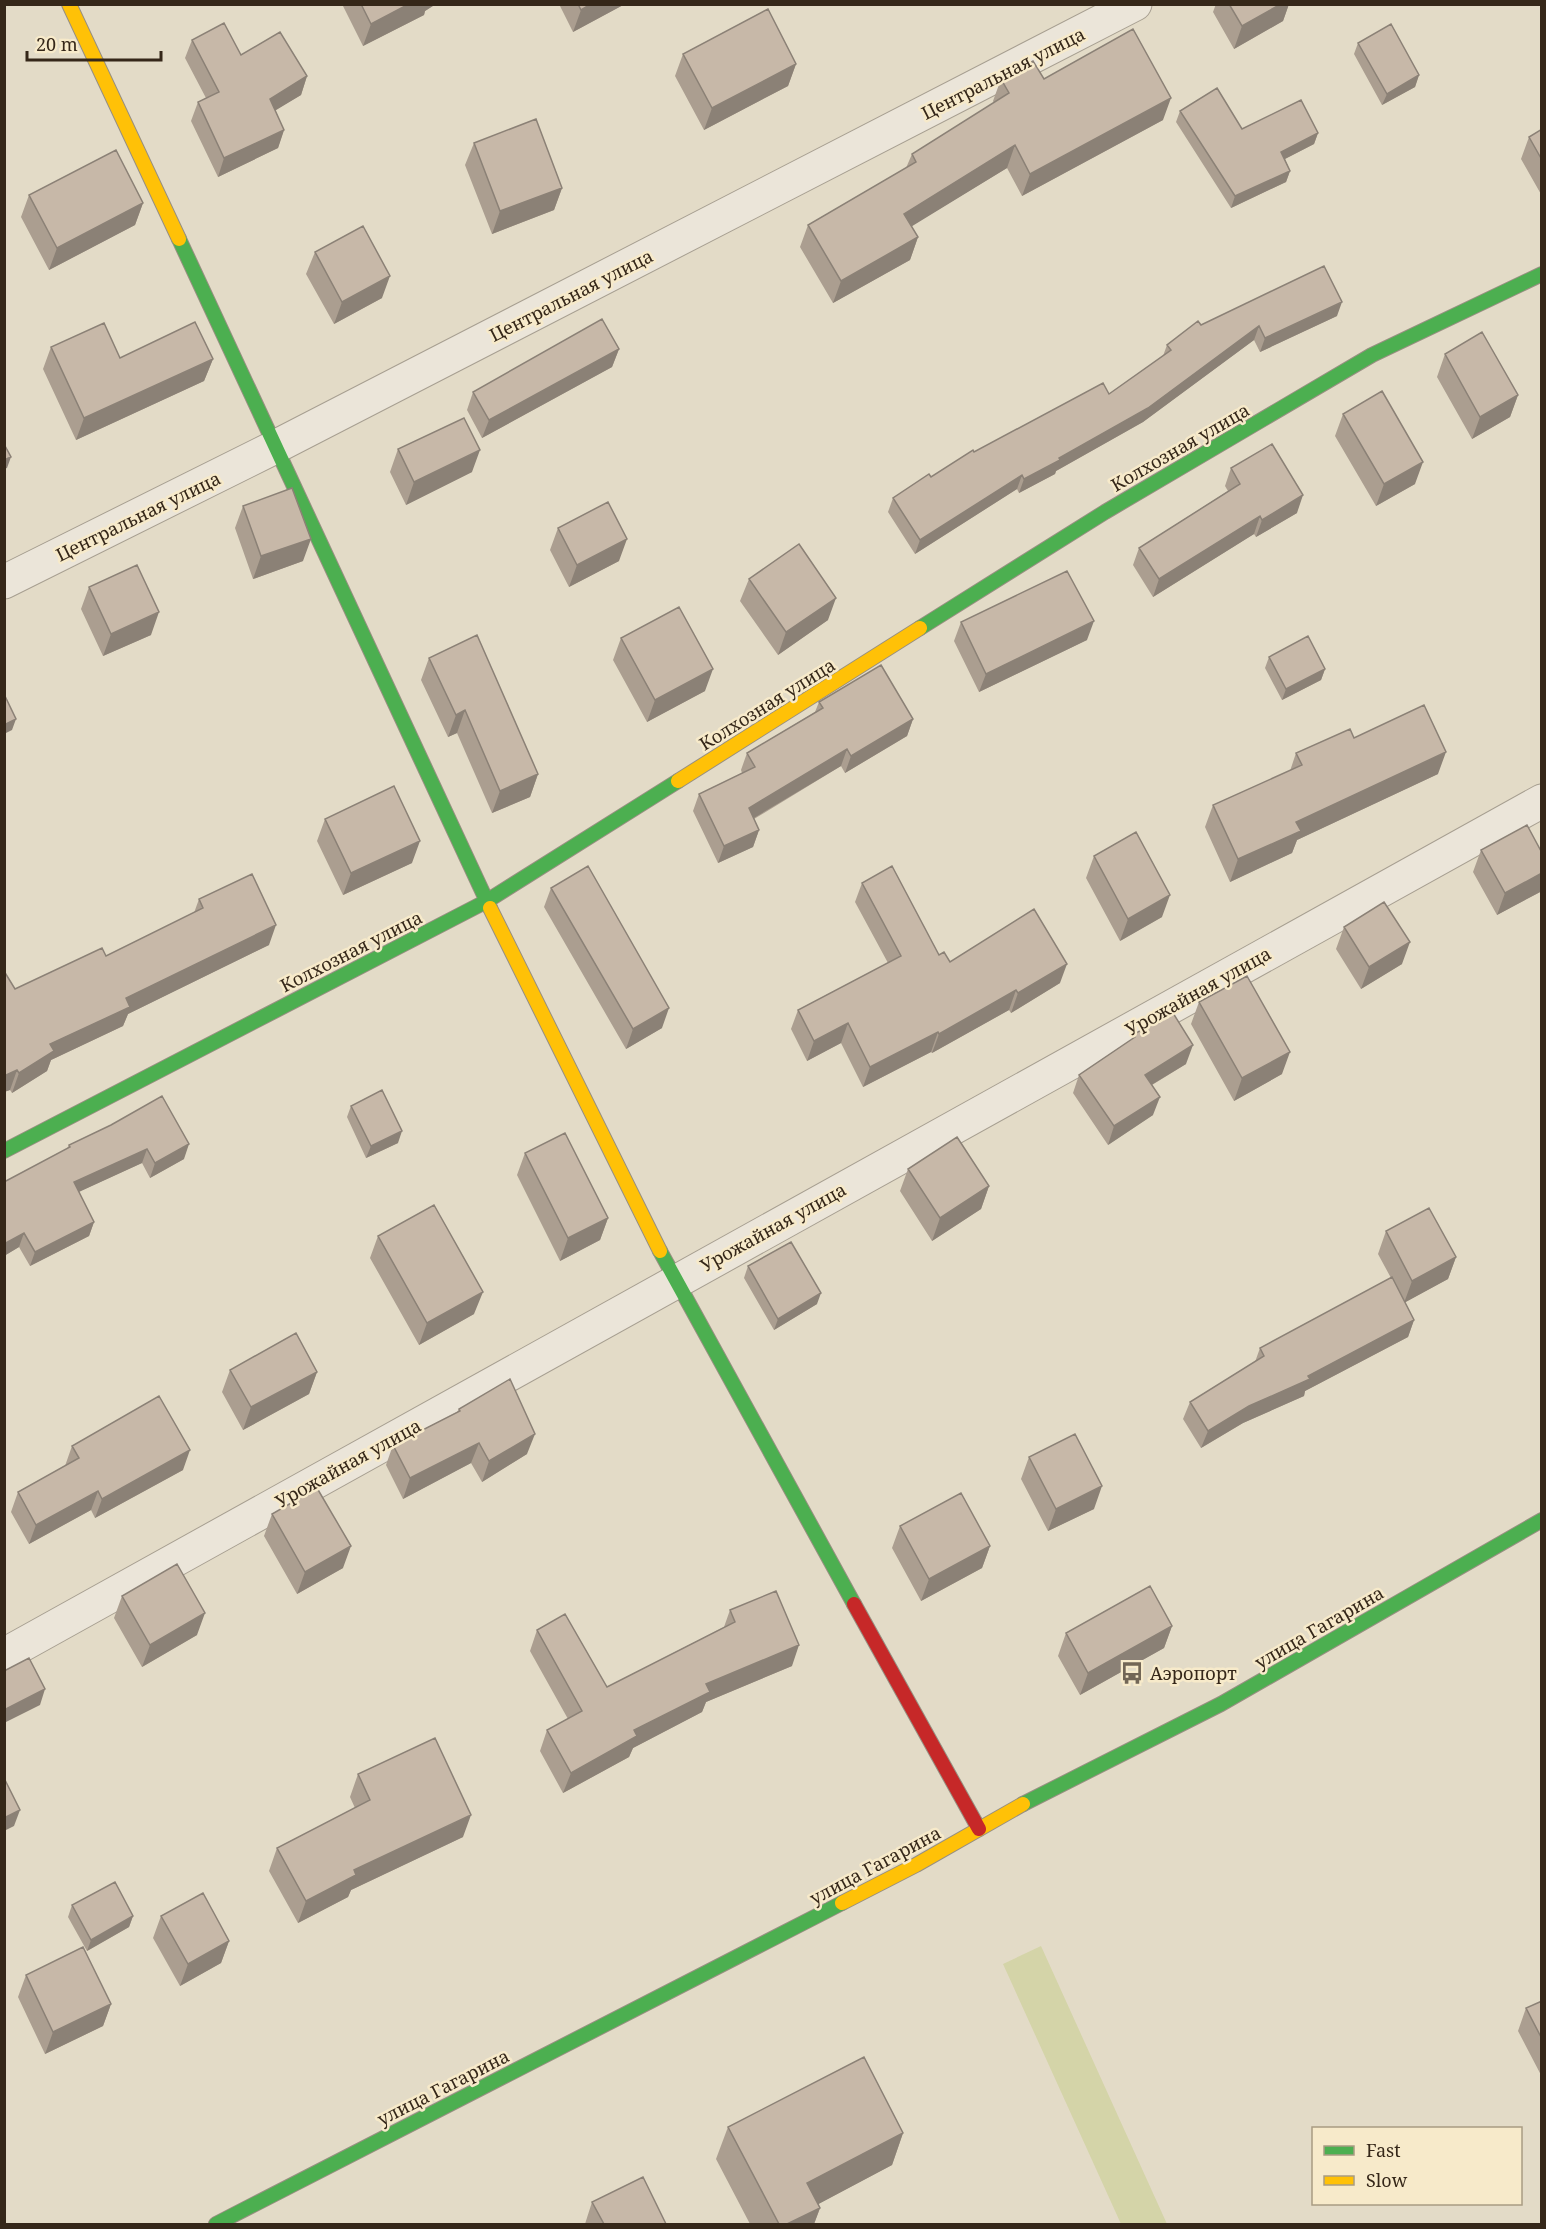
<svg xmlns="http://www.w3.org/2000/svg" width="1546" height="2229" viewBox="0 0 1546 2229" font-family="'Noto Serif',serif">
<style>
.green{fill:#d4d4a8}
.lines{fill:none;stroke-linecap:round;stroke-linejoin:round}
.street-casing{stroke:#a79f91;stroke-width:35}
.fast-casing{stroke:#978f81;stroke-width:16}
.slow-casing{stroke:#978f81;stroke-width:16}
.jam-casing{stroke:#978f81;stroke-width:16}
.street{stroke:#ebe5d9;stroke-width:33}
.fast{stroke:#4caf50;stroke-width:14}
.slow{stroke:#ffc107;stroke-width:14}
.jam{stroke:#c62828;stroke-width:14}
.wall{fill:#ab9e90}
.shaded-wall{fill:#8b8176}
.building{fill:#c7b8a8;stroke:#8b8176;stroke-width:1.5}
.labels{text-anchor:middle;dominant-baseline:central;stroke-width:5;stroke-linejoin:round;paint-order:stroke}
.street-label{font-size:18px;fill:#352719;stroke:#f7eaca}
.poi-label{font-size:18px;fill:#352719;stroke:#f7eaca;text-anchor:start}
</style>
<rect width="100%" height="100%" fill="#e3dbc7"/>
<!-- green -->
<path class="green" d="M1041 1946 1167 2224H1121L1003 1964Z"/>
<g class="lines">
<!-- street casing -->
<g class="street-casing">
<path id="street" d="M4 582 275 447 1135 4
M4 1655 1542 801"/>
</g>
<!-- fast casing -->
<g class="fast-casing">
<path id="fast" d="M179 239 490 908
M920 628 1105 512 1372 355 1542 274
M4 1151 487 901 678 781
M660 1251 854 1604
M1023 1804 1221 1704 1542 1520
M216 2224 842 1903"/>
</g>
<!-- slow casing -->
<g class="slow-casing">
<path id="slow" d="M69 4 179 239
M678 781 920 628
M490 908 660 1251
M842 1903 916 1865 1023 1804"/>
</g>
<!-- jam casing -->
<g class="jam-casing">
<path id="jam" d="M854 1604 979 1829"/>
</g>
<!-- street -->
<use href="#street" class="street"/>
<!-- fast -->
<use href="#fast" class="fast"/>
<!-- slow -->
<use href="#slow" class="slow"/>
<!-- jam -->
<use href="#jam" class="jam"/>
</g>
<!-- wall -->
<path class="wall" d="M342 4H436L425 11 424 15 363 46Z
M559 4H625L573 32Z
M1216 4H1289L1283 21 1234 49 1213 12Z
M192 40 307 76 301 95 275 110 284 130 278 148 218 177 191 121 198 102 206 98 185 58Z
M1358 43 1419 75 1415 87 1382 105 1354 54Z
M683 54 796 64 788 86 704 130 675 76Z
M1001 79H1044L1163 120 1022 196 1007 168 911 226 918 237 910 260 833 303 800 247 808 225 906 168 912 154 994 103 993 101Z
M1180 111 1242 129 1318 133 1314 144 1285 159 1290 171 1286 182 1231 208 1176 122Z
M1542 129V196L1521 159 1529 137Z
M474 143 562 188 554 210 492 234 465 165Z
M29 195 143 203 135 225 49 270 21 217Z
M315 252 382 298 334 324 306 274Z
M1337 316 1260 352 1254 340 1143 422 1056 471 1055 474 1019 493 1017 489 915 554 888 512 893 498 931 477 1109 394 1163 356 1167 345 1201 325Z
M51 347 120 358 213 359 204 381 76 440 43 369Z
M619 349 612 367 482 438 467 410 473 392Z
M1445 354 1518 395 1510 417 1472 439 1437 377Z
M1343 414 1415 484 1376 506 1335 436Z
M398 449 472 472 406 505 390 472Z
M1231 468 1297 513 1256 537 1254 534 1153 597 1133 565 1139 548 1228 491 1225 486Z
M243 506 303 561 253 579 235 528Z
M558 528 619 561 569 587 550 550Z
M749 579 828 620 778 655 740 601Z
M89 587 151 635 103 656 81 609Z
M961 622 1087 640 979 692 954 641Z
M621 638 705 691 647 722 613 660Z
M1269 657 1325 669 1321 680 1282 700 1265 668Z
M429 658 538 774 530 797 492 813 457 733 448 737 421 680Z
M819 702 913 719 907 736 845 773 841 766 754 819 759 830 753 847 718 863 693 811 699 794 742 773 741 770 747 753 815 712Z
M1354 738 1438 774 1297 840 1292 853 1230 882 1205 827 1213 805 1290 771 1296 753Z
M325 819 412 863 343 895 317 841Z
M1481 850 1542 853V891L1497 915 1473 872Z
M1094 856 1162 917 1120 941 1086 878Z
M862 883 939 955 950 962 1060 983 1011 1013 1009 1010 932 1053 931 1052 863 1087 841 1043 807 1061 791 1029 798 1010 888 963 855 902Z
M551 888 662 1028 626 1049 544 907Z
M199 899 269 945 128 1014 123 1026 51 1060 47 1071 12 1093 10 1090 4 1092V971L15 989 106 956 194 913Z
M1344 927 1402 964 1361 989 1336 949Z
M1199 1002 1282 1074 1234 1101 1191 1024Z
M1134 1034 1186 1064 1152 1085 1153 1115 1108 1145 1073 1093 1079 1075 1132 1039Z
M351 1106 398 1143 366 1158 347 1117Z
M111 1125 184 1159 150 1178 142 1163 78 1192 94 1222 89 1236 30 1266 19 1247 4 1256 69 1145Z
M525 1153 608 1218 600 1240 560 1261 517 1175Z
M908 1169 989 1186 981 1209 932 1241 900 1191Z
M1386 1231 1456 1257 1448 1279 1405 1302 1414 1320 1408 1337 1305 1391 1304 1396 1243 1423 1201 1448 1183 1419 1190 1402 1255 1362 1260 1348 1391 1278 1378 1254Z
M378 1236 474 1314 419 1345 370 1258Z
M748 1266 817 1304 774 1330 744 1278Z
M230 1370 317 1372 309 1394 243 1430 222 1392Z
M459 1409 527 1454 482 1482 471 1463 403 1499 386 1465 393 1445 457 1412Z
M72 1446 183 1470 95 1518 91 1510 29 1544 11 1512 18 1492 65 1466Z
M1029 1457 1094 1509 1048 1531 1021 1479Z
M272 1514 343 1568 297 1594 264 1536Z
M900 1526 990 1546 982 1568 921 1601 892 1548Z
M122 1596 197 1635 142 1667 114 1618Z
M730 1610 792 1666 706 1702 702 1712 633 1748 629 1757 563 1793 540 1751 547 1730 568 1719 530 1651 537 1630 607 1687 724 1627Z
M1172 1626 1164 1648 1080 1695 1058 1656 1066 1633Z
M358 1774 463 1837 351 1890 348 1897 298 1923 269 1871 277 1848 355 1808 350 1797Z
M72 1905 133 1916 129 1927 87 1951 68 1917Z
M161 1916 229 1941 221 1963 180 1986 153 1938Z
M26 1975 111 2004 103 2026 45 2054 18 1997Z
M1542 2001V2077L1518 2031 1526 2008Z
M728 2127 903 2133 892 2165 818 2204 820 2208 814 2224H750L716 2159Z
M592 2202 666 2224H585Z"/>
<!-- shaded-wall -->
<path class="shaded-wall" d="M409 4H436L425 11 424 15 363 46 371 24Z
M591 4H625L573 32 581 10Z
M1281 4H1289L1283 21 1234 49 1242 26Z
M796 64 788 86 704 130 712 108Z
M1419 75 1415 87 1382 105 1387 94Z
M307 76 301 95 263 118 270 99Z
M1171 98 1163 120 1022 196 1030 174Z
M284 130 278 148 218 177 224 158Z
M1318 133 1314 144 1277 163 1281 152Z
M1015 145 1007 168 896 236 904 214Z
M1290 171 1286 182 1231 208 1235 196Z
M562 188 554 210 492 234 500 211Z
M143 203 135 225 49 270 57 248Z
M918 237 910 260 833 303 841 281Z
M390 276 382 298 334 324 342 302Z
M1342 302 1337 316 1260 352 1265 338Z
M1259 326 1254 340 1143 422 1056 471 1055 474 1019 493 1024 479 1059 458Z
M619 349 612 367 482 438 489 420Z
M213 359 204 381 76 440 84 418Z
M1518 395 1510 417 1472 439 1480 417Z
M480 450 472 472 406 505 414 482Z
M11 457 7 468 4 469V460Z
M1423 462 1415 484 1376 506 1384 484Z
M1022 475 1017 489 915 554 920 540Z
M1303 495 1297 513 1256 537 1262 520Z
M1260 516 1254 534 1153 597 1159 579Z
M311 539 303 561 253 579 261 556Z
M627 539 619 561 569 587 577 565Z
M836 598 828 620 778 655 786 632Z
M159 612 151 635 103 656 111 634Z
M1094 621 1087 640 979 692 986 674Z
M713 669 705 691 647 722 655 700Z
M1325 669 1321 680 1282 700 1286 689Z
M465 710 457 733 448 737 456 715Z
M16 719 12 730 4 734V725Z
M913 719 907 736 845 773 851 756Z
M847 749 841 766 742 825 749 808Z
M1446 752 1438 774 1297 840 1292 853 1230 882 1238 859 1296 822Z
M538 774 530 797 492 813 500 791Z
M759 830 753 847 718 863 724 846Z
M420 841 412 863 343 895 351 873Z
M1542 873V891L1497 915 1505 893Z
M1170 895 1162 917 1120 941 1128 919Z
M276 925 269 945 128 1014 123 1026 51 1060 47 1071 12 1093 19 1073 50 1044 126 998Z
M1410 942 1402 964 1361 989 1369 967Z
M1067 964 1060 983 1011 1013 1018 993Z
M1016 990 1009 1010 932 1053 939 1034Z
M669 1008 662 1028 626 1049 633 1029Z
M848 1023 841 1043 807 1061 814 1041Z
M938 1032 931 1052 863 1087 870 1067Z
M1193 1045 1186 1064 1138 1093 1145 1075Z
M1290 1052 1282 1074 1234 1101 1242 1078Z
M17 1070 10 1090 4 1092V1076Z
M1160 1097 1153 1115 1108 1145 1114 1126Z
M402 1131 398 1143 366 1158 371 1146Z
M189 1144 184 1159 150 1178 155 1163Z
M147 1149 142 1163 68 1197 74 1182Z
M989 1186 981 1209 932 1241 940 1218Z
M608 1218 600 1240 560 1261 568 1238Z
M94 1222 89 1236 30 1266 35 1252Z
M24 1233 19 1247 4 1256V1244Z
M1456 1257 1448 1279 1404 1303 1412 1281Z
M483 1292 474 1314 419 1345 427 1323Z
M821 1293 817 1304 774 1330 778 1319Z
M1414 1320 1408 1337 1305 1391 1304 1396 1243 1423 1201 1448 1208 1431 1249 1406Z
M317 1372 309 1394 243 1430 251 1407Z
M535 1434 527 1454 482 1482 489 1461Z
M479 1443 471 1463 403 1499 410 1478Z
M190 1450 183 1470 95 1518 102 1499Z
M1102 1486 1094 1509 1048 1531 1056 1509Z
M98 1491 91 1510 29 1544 36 1525Z
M351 1546 343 1568 297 1594 305 1572Z
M990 1546 982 1568 921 1601 929 1579Z
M205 1613 197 1635 142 1667 150 1645Z
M1172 1626 1164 1648 1080 1695 1088 1673Z
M799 1645 792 1666 706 1702 702 1712 633 1748 629 1757 563 1793 571 1773 634 1730 706 1684Z
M45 1689 40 1705 4 1723V1710Z
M20 1810 14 1826 4 1831V1818Z
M471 1815 463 1837 351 1890 348 1897 298 1923 306 1901 354 1870Z
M133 1916 129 1927 87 1951 91 1940Z
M229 1941 221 1963 180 1986 188 1964Z
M111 2004 103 2026 45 2054 53 2032Z
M903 2133 892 2165 796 2216 807 2183Z
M820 2208 814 2224H787Z"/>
<!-- building -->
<path class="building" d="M361 4H409L371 24Z
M578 4H591L581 10Z
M1229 4H1281L1242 26Z
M768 9 796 64 712 108 683 54Z
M224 23 241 55 280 32 307 76 270 99 284 130 224 158 198 102 219 92 192 40Z
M1391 24 1419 75 1387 94 1358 43Z
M1133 29 1171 98 1030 174 1015 145 904 214 918 237 841 281 808 225 916 162 912 154 1009 93 1001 79 1033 61 1044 79Z
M1217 88 1242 129 1301 100 1318 133 1281 152 1290 171 1235 196 1180 111Z
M536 119 562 188 500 211 474 143Z
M1542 129V160L1529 137Z
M116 150 143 203 57 248 29 195Z
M363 226 390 276 342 302 315 252Z
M1324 266 1342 302 1265 338 1259 326 1148 408 1059 458 1060 460 1024 479 1022 475 920 540 893 498 929 474 931 477 973 450 974 452 1103 383 1109 394 1171 350 1167 345 1198 321 1201 325Z
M602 319 619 349 489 420 473 392Z
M195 322 213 359 84 418 51 347 104 323 120 358Z
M1482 332 1518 395 1480 417 1445 354Z
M1382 391 1423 462 1384 484 1343 414Z
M464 418 480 450 414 482 398 449Z
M4 444 11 457 4 460Z
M1272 444 1303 495 1262 520 1260 516 1159 579 1139 548 1240 484 1231 468Z
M292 488 311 539 261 556 243 506Z
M608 502 627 539 577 565 558 528Z
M799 544 836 598 786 632 749 579Z
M137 565 159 612 111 634 89 587Z
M1067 571 1094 621 986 674 961 622Z
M679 607 713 669 655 700 621 638Z
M477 635 538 774 500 791 465 710 456 715 429 658Z
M1308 636 1325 669 1286 689 1269 657Z
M881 665 913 719 851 756 847 749 749 808 759 830 724 846 699 794 755 767 747 753 823 708 819 702Z
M4 694 16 719 4 725Z
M1424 705 1446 752 1296 822 1301 831 1238 859 1213 805 1302 765 1296 753 1350 729 1354 738Z
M394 786 420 841 351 873 325 819Z
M1527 825 1542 853V873L1505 893 1481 850Z
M1136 832 1170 895 1128 919 1094 856Z
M588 866 669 1008 633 1029 551 888Z
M892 866 939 955 944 952 950 962 1034 909 1067 964 1018 993 1016 990 939 1034 938 1032 870 1067 848 1023 814 1041 798 1010 901 956 862 883Z
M252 874 276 925 126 998 130 1007 50 1044 54 1051 19 1073 17 1070 4 1076V971L15 989 102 948 106 956 203 908 199 899Z
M1384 902 1410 942 1369 967 1344 927Z
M1247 976 1290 1052 1242 1078 1199 1002Z
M1173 1013 1193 1045 1145 1075 1160 1097 1114 1126 1079 1075 1135 1037 1134 1034Z
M382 1090 402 1131 371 1146 351 1106Z
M162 1096 189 1144 155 1163 147 1149 74 1182 94 1222 35 1252 24 1233 4 1244V1182L70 1147 69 1145 111 1125Z
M565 1133 608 1218 568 1238 525 1153Z
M957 1137 989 1186 940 1218 908 1169Z
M434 1205 483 1292 427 1323 378 1236Z
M1429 1208 1456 1257 1412 1281 1386 1231Z
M791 1242 821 1293 778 1319 748 1266Z
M1392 1277 1414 1320 1308 1376 1310 1379 1249 1406 1208 1431 1190 1402 1264 1356 1260 1348Z
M296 1333 317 1372 251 1407 230 1370Z
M510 1379 535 1434 489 1461 479 1443 410 1478 393 1445 460 1411 459 1409Z
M159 1396 190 1450 102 1499 98 1491 36 1525 18 1492 79 1458 72 1446Z
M1075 1434 1102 1486 1056 1509 1029 1457Z
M317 1488 351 1546 305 1572 272 1514Z
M961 1493 990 1546 929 1579 900 1526Z
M177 1564 205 1613 150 1645 122 1596Z
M1150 1586 1172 1626 1088 1673 1066 1633Z
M776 1591 799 1645 706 1684 710 1692 634 1730 637 1736 571 1773 547 1730 582 1711 537 1630 565 1614 607 1687 735 1622 730 1610Z
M29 1658 45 1689 4 1710V1671Z
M435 1738 471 1815 354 1870 356 1875 306 1901 277 1848 370 1800 358 1774Z
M4 1778 20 1810 4 1818Z
M115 1882 133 1916 91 1940 72 1905Z
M203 1893 229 1941 188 1964 161 1916Z
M83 1947 111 2004 53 2032 26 1975Z
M1542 2001V2039L1526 2008Z
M864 2057 903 2133 807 2183 820 2208 787 2224H779L728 2127Z
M643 2177 666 2224H604L592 2202Z"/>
<!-- icons -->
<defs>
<g id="bus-bare" transform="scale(1.8)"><path d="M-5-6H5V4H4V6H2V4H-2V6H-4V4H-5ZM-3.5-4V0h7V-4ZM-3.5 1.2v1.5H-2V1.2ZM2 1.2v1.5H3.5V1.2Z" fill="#726656" stroke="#f7eaca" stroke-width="2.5" paint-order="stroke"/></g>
</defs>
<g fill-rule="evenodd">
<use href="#bus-bare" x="1132" y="1673"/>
</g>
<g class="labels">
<!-- street labels -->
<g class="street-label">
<text transform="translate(1003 73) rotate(-27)">Центральная улица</text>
<text transform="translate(571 295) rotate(-27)">Центральная улица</text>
<text transform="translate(1180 447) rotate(-30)">Колхозная улица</text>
<text transform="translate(138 516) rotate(-26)">Центральная улица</text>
<text transform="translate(767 704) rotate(-32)">Колхозная улица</text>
<text transform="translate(351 951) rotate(-27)">Колхозная улица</text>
<text transform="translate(1198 991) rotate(-29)">Урожайная улица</text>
<text transform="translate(773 1227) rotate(-29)">Урожайная улица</text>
<text transform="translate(348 1463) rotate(-29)">Урожайная улица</text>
<text transform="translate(1319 1627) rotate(-30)">улица Гагарина</text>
<text transform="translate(875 1865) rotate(-28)">улица Гагарина</text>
<text transform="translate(443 2087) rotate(-27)">улица Гагарина</text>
</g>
<!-- poi labels -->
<g class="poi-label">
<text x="1150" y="1673">Аэропорт</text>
</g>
</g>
<!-- border -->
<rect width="1546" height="2229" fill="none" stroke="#352719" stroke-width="12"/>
<!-- legend -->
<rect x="1312" y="2127" width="210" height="78" fill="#f7eaca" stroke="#a99c83" stroke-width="1.5"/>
<rect x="1324" y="2146" width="30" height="9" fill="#4caf50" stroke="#a99c83" stroke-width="1.5"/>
<text x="1366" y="2157" font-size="18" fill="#352719">Fast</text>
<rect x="1324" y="2176" width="30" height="9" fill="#ffc107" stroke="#a99c83" stroke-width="1.5"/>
<text x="1366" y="2187" font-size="18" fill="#352719">Slow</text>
<!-- scale -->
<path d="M27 51v9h134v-9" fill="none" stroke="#352719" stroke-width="3"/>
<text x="36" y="51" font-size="18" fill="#352719" stroke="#f7eaca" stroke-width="4.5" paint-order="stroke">20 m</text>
</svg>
